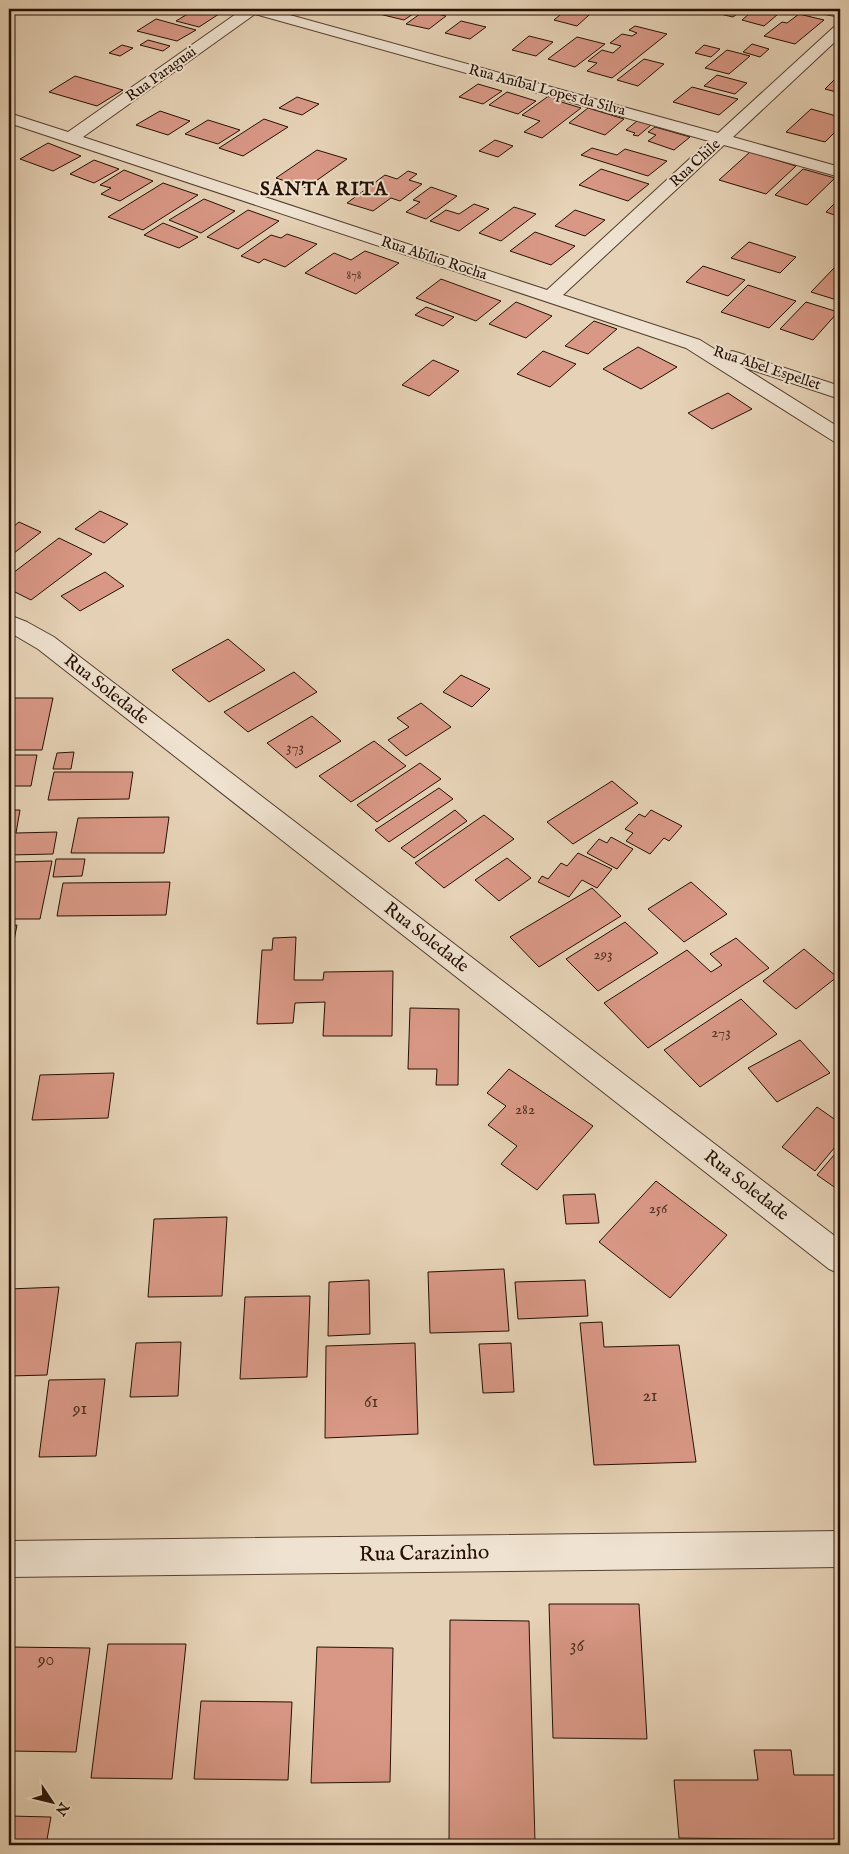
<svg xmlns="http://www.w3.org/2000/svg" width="849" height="1854" viewBox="0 0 849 1854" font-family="'IM FELL English',serif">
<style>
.building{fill:#d99886;stroke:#251002}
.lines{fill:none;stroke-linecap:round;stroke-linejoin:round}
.minor-casing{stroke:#55402f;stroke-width:2}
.minor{fill:#efe2d0;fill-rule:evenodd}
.labels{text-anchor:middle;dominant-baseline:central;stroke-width:4;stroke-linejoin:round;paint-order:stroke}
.far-number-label{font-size:12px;fill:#523223}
.far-street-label{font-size:15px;fill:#251002;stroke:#efe2d0}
.number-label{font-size:15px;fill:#523223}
.street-label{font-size:18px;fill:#251002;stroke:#efe2d0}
.near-number-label{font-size:18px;fill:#523223}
.far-district-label{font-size:19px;font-weight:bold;letter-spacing:1px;fill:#251002;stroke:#efe2d0}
.near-street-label{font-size:21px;fill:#251002;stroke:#efe2d0}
</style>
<rect width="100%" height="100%" fill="#e6d2b6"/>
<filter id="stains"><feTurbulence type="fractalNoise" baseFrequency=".004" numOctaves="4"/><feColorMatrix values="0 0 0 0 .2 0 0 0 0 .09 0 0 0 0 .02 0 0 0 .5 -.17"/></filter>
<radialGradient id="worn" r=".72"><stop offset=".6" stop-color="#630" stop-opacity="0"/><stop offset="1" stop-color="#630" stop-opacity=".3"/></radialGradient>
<!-- building -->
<path class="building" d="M196 9H197L219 14 199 27 176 21Z
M381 9H415L419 10 404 20 375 13Z
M704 9H744L733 17 703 10Z
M755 9H784L764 26 742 20Z
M566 10 589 15 577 26 554 20Z
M424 11 446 16 429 29 406 24Z
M799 14 824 20 795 44 764 36 782 22 787 23Z
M156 19 196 30 177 41 137 31Z
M461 21 486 27 470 39 445 33Z
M635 26 667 34 612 78 587 71 597 63 588 61 602 50 613 53 621 46 610 43 622 34 632 36 637 33 629 30Z
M529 36 553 42 536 56 512 50Z
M577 37 605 44 575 67 548 59Z
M148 40 170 46 163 51 140 45Z
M752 44 769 49 760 57 743 52Z
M122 45 133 48 120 56 109 53Z
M704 45 720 49 711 57 695 53Z
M727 50 750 56 729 74 705 68Z
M644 59 664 64 638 86 617 80Z
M717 75 747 83 735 94 704 86Z
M75 76 123 90 97 106 49 92Z
M835 79 840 81V93L825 89Z
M478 84 502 91 483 104 459 97Z
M692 87 738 99 719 115 673 102Z
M507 92 536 101 518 114 489 105Z
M550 95 561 99 558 101 581 108 542 138 524 132 540 121 522 115Z
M297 97 319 104 302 115 279 108Z
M588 108 624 119 605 135 569 123Z
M811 109 840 117V127L825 142 786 132Z
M160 111 190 121 168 135 136 125Z
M264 119 288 127 243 156 219 148Z
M208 120 240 130 218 144 185 134Z
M637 121 651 125 638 136 633 135 635 133 626 130Z
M655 127 690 137 674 150 648 141 656 135 648 132Z
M495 140 513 146 498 157 479 151Z
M48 143 81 156 53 171 20 159Z
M592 148 617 155 625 149 667 161 648 176 581 155Z
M317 150 347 159 306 188 276 178Z
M750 152 796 166 766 194 719 180Z
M94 160 119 169 94 183 70 174Z
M601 169 649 184 628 201 579 185Z
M803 169 835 178 807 205 775 195Z
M124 170 153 181 120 201 101 194 111 188 100 185Z
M408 171 417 174 409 180 422 184 400 201 391 198 373 211 347 203 385 175 397 179Z
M163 183 198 195 143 230 108 217Z
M431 187 457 196 426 219 406 212 420 202 413 200Z
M840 198V217L826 212Z
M204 199 235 211 201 233 169 220Z
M474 204 489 209 459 231 430 221 446 210 459 214Z
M514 207 536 214 501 241 479 233Z
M248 210 279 221 238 249 207 237Z
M575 210 605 220 585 236 555 226Z
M163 223 198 237 179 248 144 235Z
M535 232 575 246 551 265 510 251Z
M287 234 317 244 285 267 264 259 259 263 241 256 271 235 281 238Z
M749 242 796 257 780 273 731 258Z
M365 251 399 263 356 294 305 273 334 253 351 260Z
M703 266 745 280 728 296 686 282Z
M835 267 840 269V301L811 292Z
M441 279 501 301 476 321 416 298Z
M748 285 796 301 769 328 721 312Z
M516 302 552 316 526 338 489 324Z
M806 302 838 312 813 340 780 329Z
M426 307 454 317 443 326 415 315Z
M594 321 617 329 588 354 565 346Z
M638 347 677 367 641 389 603 369Z
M543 351 576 364 550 387 517 374Z
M433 360 459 371 429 396 402 385Z
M728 393 752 409 712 429 688 413Z
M100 511 128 524 104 543 75 529Z
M19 522 41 532 9 557V530Z
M59 538 92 554 31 600 9 589V576Z
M105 572 124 586 80 611 61 596Z
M228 639 265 670 209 702 172 670Z
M294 672 317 692 248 732 224 712Z
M461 675 490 689 472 707 443 692Z
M9 698H53L42 750H9Z
M421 703 451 727 406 756 388 740 409 727 397 718Z
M312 716 341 741 296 768 267 743Z
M374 741 406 766 351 802 319 776Z
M74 752 71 769H53L57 753Z
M9 755H37L31 786H9Z
M420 763 441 779 377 822 357 805Z
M54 772H133L129 799 48 800Z
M612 781 638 803 573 844 547 822Z
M439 788 453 799 389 842 375 830Z
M9 810H20L16 833 57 832 53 854 9 855Z
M455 810 467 821 414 858 401 848Z
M651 810 682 826 669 841 664 838 650 854 626 841 633 833 625 829 639 814 645 817Z
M484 815 514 839 444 888 415 863Z
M169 817 164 853H71L78 818Z
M611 837 633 849 617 869 587 853 599 839 607 843Z
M578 853 612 869 597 888 582 880 569 897 538 882 542 876 548 879 561 863 567 866Z
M507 858 531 878 499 901 475 880Z
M56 859H85L82 876 53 877Z
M52 861 40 919H9V862Z
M170 882 166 915 57 916 63 883Z
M691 882 727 914 684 942 648 909Z
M592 888 621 916 539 967 510 937Z
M625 922 658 953 598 991 566 959Z
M17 925 9 966V926Z
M296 937 294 980H323L324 972 393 971 392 1036H323L325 1002 295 1003 293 1023 257 1024 262 950H272L273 938Z
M736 938 769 968 648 1048 604 1003 687 950 711 972 722 965 710 954Z
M804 949 837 977 796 1009 763 981Z
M741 999 777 1034 700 1087 664 1050Z
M410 1008 459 1009 458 1085H436L437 1069H408Z
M800 1040 830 1073 777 1102 748 1068Z
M509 1069 593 1126 537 1190 501 1164 517 1146 488 1125 506 1106 487 1093Z
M114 1073 108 1118 32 1120 40 1075Z
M817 1107 840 1123V1141L815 1171 782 1147Z
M840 1148V1191L817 1175Z
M656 1181 727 1235 670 1298 599 1242Z
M595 1194 599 1223 566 1224 563 1195Z
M227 1217 222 1296 148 1297 154 1219Z
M504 1269 509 1331 430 1333 428 1272Z
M369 1280 370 1334 328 1336 329 1282Z
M585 1280 588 1316 518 1319 515 1282Z
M59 1287 47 1375 9 1376V1289Z
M310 1296 307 1377 240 1379 245 1297Z
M602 1322 604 1347 679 1345 696 1462 594 1465 580 1323Z
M181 1342 178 1396 130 1397 136 1343Z
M415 1343 418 1434 325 1438 326 1346Z
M511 1343 514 1392 483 1393 479 1344Z
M105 1379 96 1456 39 1457 49 1380Z
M549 1604H639L647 1739 553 1738Z
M450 1620 529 1621 535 1842 449 1843Z
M108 1644H186L172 1779 91 1778Z
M9 1647 90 1648 76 1752 9 1751Z
M317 1647 393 1648 390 1782 311 1783Z
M201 1701 292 1702 288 1780 194 1779Z
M754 1750H791L794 1775H840V1840L679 1838 674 1780H758Z
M9 1816 51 1817 46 1845H9Z"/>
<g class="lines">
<!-- minor casing -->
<g class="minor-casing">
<path id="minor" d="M243 9H268L718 133 835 26 840 25V37L733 137 840 167V177L724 145 563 295 700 340 724 355 732 351 739 353 840 386V399L743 367 840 428V443L833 441 686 348 9 123V113L68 132ZM255 14 709 141 547 290 83 137Z
M813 9H840V17L815 12Z
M9 615 27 622 54 637 840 1240V1274L829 1269 38 649 9 632Z
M840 1531V1567L9 1577V1541Z"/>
</g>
<!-- minor -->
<use href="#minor" class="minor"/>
</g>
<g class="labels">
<!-- far-number labels -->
<g class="far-number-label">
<text x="354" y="275">878</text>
</g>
<!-- far-street labels -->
<g class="far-street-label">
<text transform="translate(161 74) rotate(-36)">Rua Paraguai</text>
<text transform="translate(547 90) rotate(15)">Rua Aníbal Lopes da Silva</text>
<text transform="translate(695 163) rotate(-43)">Rua Chile</text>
<text transform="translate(434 258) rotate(18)">Rua Abílio Rocha</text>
<text transform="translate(767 368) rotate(18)">Rua Abel Espellet</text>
</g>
<!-- number labels -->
<g class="number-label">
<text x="295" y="747">373</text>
<text x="603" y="954">293</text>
<text x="721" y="1032">273</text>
<text x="525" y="1109">282</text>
<text x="658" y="1208">256</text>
</g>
<!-- street labels -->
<g class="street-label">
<text transform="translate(106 690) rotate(38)">Rua Soledade</text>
<text transform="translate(426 938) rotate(38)">Rua Soledade</text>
<text transform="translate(746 1186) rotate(38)">Rua Soledade</text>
</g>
<!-- near-number labels -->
<g class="near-number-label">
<text x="650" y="1396">21</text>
<text x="371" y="1402">61</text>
<text x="80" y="1409">91</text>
<text x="577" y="1646">36</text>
<text x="46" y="1660">90</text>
</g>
<!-- far-district labels -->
<g class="far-district-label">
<text x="324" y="190">SANTA RITA</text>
</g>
<!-- near-street labels -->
<g class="near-street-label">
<text transform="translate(424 1554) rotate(-1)">Rua Carazinho</text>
</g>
</g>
<!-- margin -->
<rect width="849" height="1854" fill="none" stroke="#e6d2b6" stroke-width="30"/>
<rect x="10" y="10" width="829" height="1834" fill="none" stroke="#251002" stroke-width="2.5"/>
<rect x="15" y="15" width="819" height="1824" fill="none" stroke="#251002"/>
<!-- north arrow -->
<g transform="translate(52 1802) rotate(125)" stroke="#efe2d0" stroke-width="4" paint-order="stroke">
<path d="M0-4L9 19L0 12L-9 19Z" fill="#251002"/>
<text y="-8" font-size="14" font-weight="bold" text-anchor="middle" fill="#251002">N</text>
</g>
<rect width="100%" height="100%" filter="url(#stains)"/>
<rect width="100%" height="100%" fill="url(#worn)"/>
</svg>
